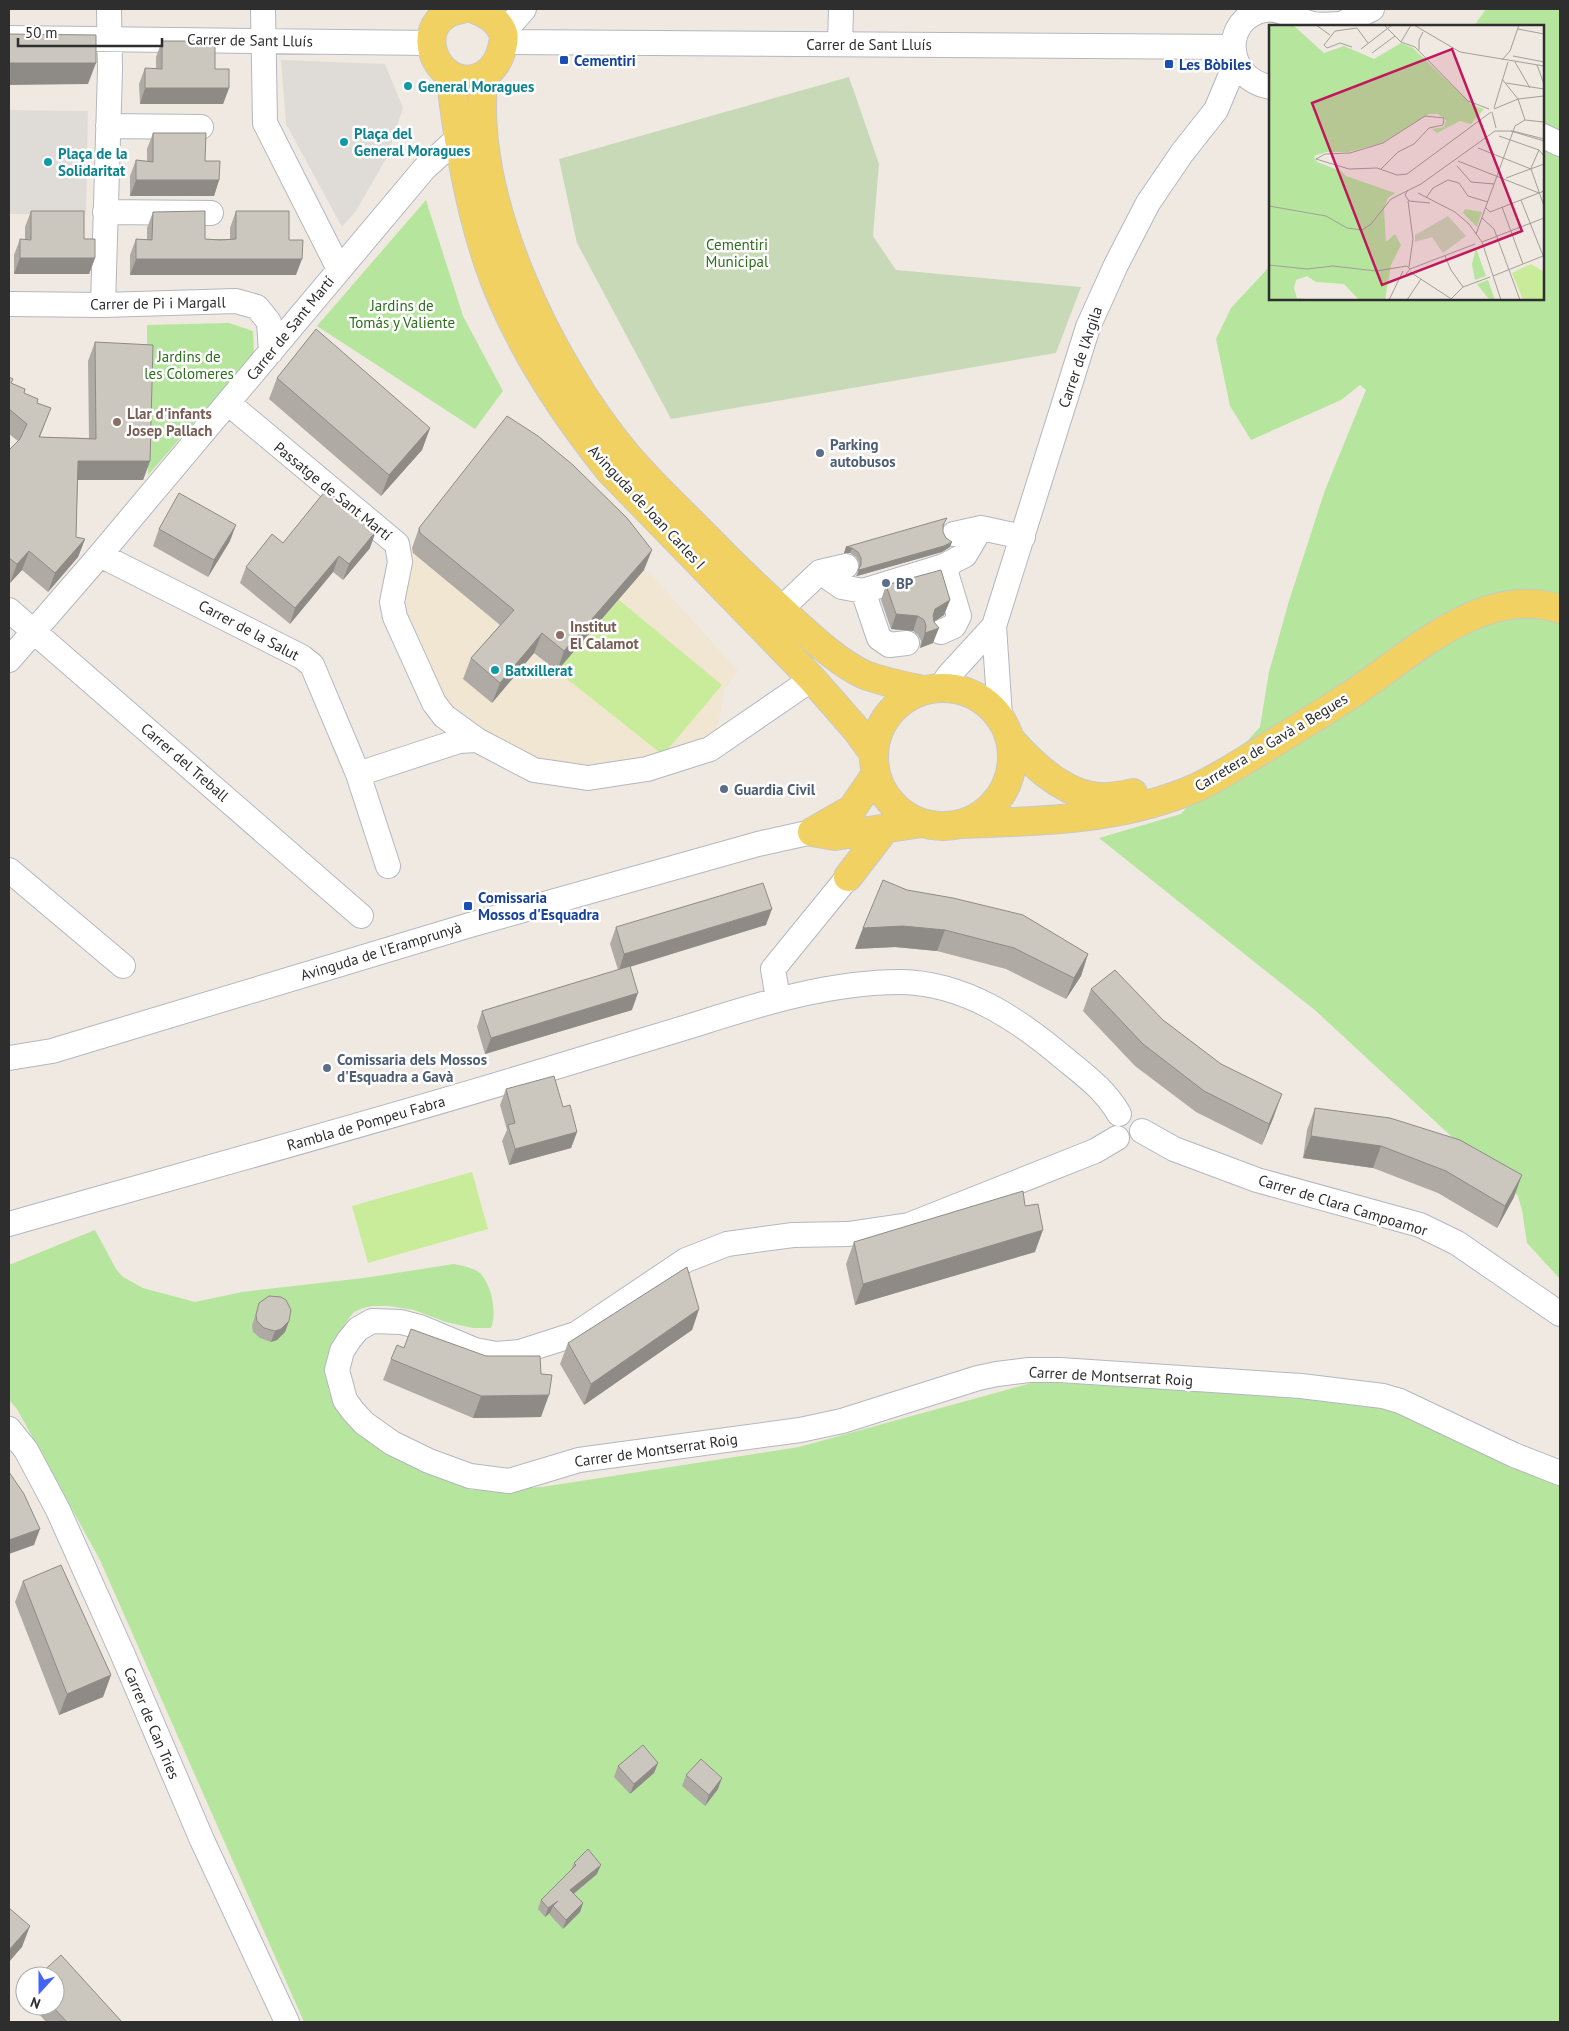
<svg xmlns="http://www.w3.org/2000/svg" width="1569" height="2031" viewBox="0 0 1569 2031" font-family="'PT Sans',sans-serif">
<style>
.education{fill:#f0e6d1}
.green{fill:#b6e59e}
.cemetery{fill:#c8d9b8}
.pitch{fill:#c9ec9a}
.plaza{fill:#dfdcd8}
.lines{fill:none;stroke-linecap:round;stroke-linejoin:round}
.minor-casing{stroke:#b4b7c1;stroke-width:26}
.major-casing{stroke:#c9c9c9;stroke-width:30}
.minor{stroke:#fff;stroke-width:24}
.major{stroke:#f2d163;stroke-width:28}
.wall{fill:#afaba4}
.shaded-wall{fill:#8e8b86}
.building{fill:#cbc7bf;stroke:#8e8b86}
.transit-dot{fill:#1a4fb4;stroke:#fff;stroke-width:2}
.culture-dot{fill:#0f9aa8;stroke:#fff;stroke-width:2}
.education-dot{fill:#8d6e63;stroke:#fff;stroke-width:2}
.service-dot{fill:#5c6f8a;stroke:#fff;stroke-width:2}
.labels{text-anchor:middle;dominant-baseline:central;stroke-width:5;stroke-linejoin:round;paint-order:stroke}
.street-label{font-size:15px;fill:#2e2e2e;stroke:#fff}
.transit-label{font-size:15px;font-weight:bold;fill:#164399;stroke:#fff;text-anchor:start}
.culture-label{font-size:15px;font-weight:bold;fill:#0d838f;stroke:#fff;text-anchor:start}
.park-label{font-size:15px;fill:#2c6e1b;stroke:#fff}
.education-label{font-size:15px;font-weight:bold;fill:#785e54;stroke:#fff;text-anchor:start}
.service-label{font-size:15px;font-weight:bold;fill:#4e5e75;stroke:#fff;text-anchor:start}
.inset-road{fill:none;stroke:#a29e99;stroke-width:1}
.view{fill:#c2185b;fill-opacity:0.15;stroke:#c2185b;stroke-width:2.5}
.inset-edge{fill:none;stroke:#2e2e2e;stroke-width:2.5}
</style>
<rect width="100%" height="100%" fill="#efe9e1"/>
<!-- education -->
<path class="education" d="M499 436 619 539 644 570 655 579 738 671 725 688 717 729 704 743 634 767 560 766 511 746 460 715 437 690 398 599 410 551Z"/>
<!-- green -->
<path class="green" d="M1486 9H1560V1279L1527 1243 1522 1210 1518 1196 1506 1183 1493 1175 1316 1011 1099 838 1181 814 1260 727 1269 672 1289 601 1325 490 1366 390 1360 385 1341 400 1251 440 1230 406 1216 339 1231 308 1270 266V299H1543V26H1474Z
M426 200 463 316 503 391 475 429 317 326Z
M229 323 253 331 254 354 148 475 147 325Z
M95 1230 116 1269 123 1277 143 1288 195 1302 242 1292 364 1278 454 1264C463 1266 475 1268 481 1274 492 1287 497 1313 491 1328H473L446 1322 414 1310 389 1306H372L363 1308 354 1312 349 1318 334 1342 325 1366 329 1391 347 1421 385 1453 471 1490 542 1487 799 1447 1035 1382 1192 1389 1387 1407 1560 1483V2022H304L100 1560 17 1409 9 1400V1265Z"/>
<!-- cemetery -->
<path class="cemetery" d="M849 77 879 164 873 236 896 270 1081 287 1056 353 671 419 577 243 559 159Z"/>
<!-- pitch -->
<path class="pitch" d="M619 600 722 685 663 755 557 671Z
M472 1172 488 1229 368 1263 352 1206Z"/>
<!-- plaza -->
<path class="plaza" d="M281 60 385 64 403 108 387 157 356 211 342 227 286 124Z
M9 110 88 111 86 214H9Z"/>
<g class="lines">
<!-- minor casing -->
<g class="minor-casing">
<path id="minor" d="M263 9 265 123 339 269
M1337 26 1372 9
M503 33 524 9
M9 38 431 43
M504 42 1233 47
M840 44 841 9
M1270 87C1224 79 1221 18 1265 10 1282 7 1297 21 1313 24 1321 26 1331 24 1340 24
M108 126 201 127
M1543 136 1560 144
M105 212 211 213
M9 304 103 305 236 301 257 307 269 322 271 352
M103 305 110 70 109 9
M228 403 397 544 400 562 392 602 395 617 434 703 444 716 477 740 534 770 588 778 647 769 710 749 812 679
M954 534 981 528 1023 537
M100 555 302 657 312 665 358 774 388 866
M944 566 965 555 981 528
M820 572 842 587 863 591
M781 609 820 572 846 566
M9 610 361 916
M907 643 889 645 879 638 863 591 944 566 959 616 954 626 941 632
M9 660 100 555 424 169 459 137
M941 687 949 675 994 626
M1000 716 994 626 1088 327 1116 265 1148 203 1182 153 1216 110 1236 62
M358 774 459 741 477 740
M9 870 123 966
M778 999 773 969 848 877
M9 1058 52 1051 470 925 758 844 812 832
M1142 1131 1174 1149 1257 1180 1420 1225 1457 1243 1560 1314
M1117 1138 1095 1151 909 1225 848 1234 793 1235 727 1244 686 1260 576 1334 520 1352 496 1354 475 1350 420 1327 401 1322 372 1321 358 1329 349 1340 342 1351 337 1370 345 1400 353 1411 364 1423 392 1443 429 1461 470 1476 509 1481 579 1460 800 1430 842 1421 978 1378 997 1374 1029 1370H1060L1301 1386 1383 1396 1400 1401 1514 1455 1560 1473
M9 1224C181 1175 354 1128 526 1076 583 1059 640 1041 697 1024 763 1003 831 982 901 982 965 983 1019 1020 1065 1059 1087 1077 1105 1090 1119 1114
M9 1429 26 1450 58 1510 123 1655 202 1840 287 2022"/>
</g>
<!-- major casing -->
<g class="major-casing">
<path id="major" d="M462 9C457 10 451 11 447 14 419 30 432 73 461 79 482 83 498 67 502 48 503 43 505 38 503 33 498 20 486 13 474 9
M450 75C458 139 468 204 489 265 515 340 560 409 610 471L812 679 855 728 874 754
M484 75C468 196 550 363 626 454 653 486 684 514 713 544 737 569 763 593 788 616 810 636 838 663 865 675 884 682 904 686 923 690
M874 757a69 69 0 1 1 138 0a69 69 0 1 1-138 0Z
M1010 739C1031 763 1059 790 1091 796 1105 799 1120 796 1133 793
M960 824C1038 821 1112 821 1186 792 1212 782 1235 766 1259 752 1291 732 1323 713 1355 692 1413 653 1484 584 1560 609
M812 832 835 836 922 823
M812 832 852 809 876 774
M848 877 885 829"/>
</g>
<!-- minor -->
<use href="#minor" class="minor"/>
<!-- major -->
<use href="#major" class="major"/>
</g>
<!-- wall -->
<path class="wall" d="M162 41 215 69 229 88 223 104H140L139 84 145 68 156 69V57Z
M153 133 205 161 219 180 214 196H130V176L136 160 147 161V149Z
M31 211 84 239 95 258 89 274H14V255L20 239H25V227Z
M236 211 289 240 296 275H130V255L136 239 147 240V228L153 212 205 239H230V228Z
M95 342 150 461 143 480H78L76 537 85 539 78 557 48 592 22 570 10 583 9 582V450L18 441 9 434V377L11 383 37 403 51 408 40 437 89 438 88 361Z
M277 378 430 428 422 450 381 496 269 399Z
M945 524 943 527V532L950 547 942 552 857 576H856L859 568V563L856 557 850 553H844L846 547Z
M419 528 644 570 557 671 534 653 492 703 463 679 471 658 500 625 413 553 412 548Z
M159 529 230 541 208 577 153 546Z
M283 543 370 548 343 580 333 572 290 624 240 583 246 567Z
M886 585 950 600 944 615 934 622 933 643 920 648 921 641 918 635 913 631 891 629 881 600Z
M907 890 1088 954 1081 976 1066 999 1006 969 937 951 895 947 855 949 863 928Z
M766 925 630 967 632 1010 485 1054 477 1027 482 1011 618 970 610 944 616 927Z
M1091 989 1163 1020 1274 1116 1262 1145 1196 1112 1135 1066 1083 1011Z
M506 1089 563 1107 577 1132 571 1148 509 1165 502 1141 507 1130 500 1105Z
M1315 1108 1514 1197 1497 1228 1438 1193 1373 1168 1303 1158 1307 1130Z
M1025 1206 1035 1252 855 1305 846 1264 854 1242Z
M259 1303 289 1321 285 1332 277 1340 271 1342 260 1338 253 1332 252 1326Z
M699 1309 692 1330 584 1405 560 1364 568 1343Z
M391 1359 541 1417 473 1418 383 1380Z
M23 1581 111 1675 103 1697 59 1715 15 1602Z
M658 1763 654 1773 630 1794 614 1777 618 1766Z
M686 1775 718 1789 705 1806 682 1786Z
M574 1863 597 1874 574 1894 583 1903 580 1912 563 1929 550 1915V1913L545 1917 538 1909 541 1900 571 1870Z
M32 2006H55L122 2022H46Z"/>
<!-- shaded-wall -->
<path class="shaded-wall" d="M9 63H96L88 84 9 85Z
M145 88H229L223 104H140Z
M136 180H219L214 196H130Z
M20 258H95L89 274H14Z
M136 259H302L296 275H130Z
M430 428 422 450 381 496 389 475Z
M78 461H150L143 480H71Z
M236 525 230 541 208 577 214 560Z
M376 531 370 548 343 580 349 564Z
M85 539 78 557 48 592 55 573Z
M952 542 950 547 942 552 857 576 859 570Z
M846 547 852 548 850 553H844Z
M652 550 644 570 557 671 564 651Z
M29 551 22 570 10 583 17 564Z
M339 556 333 572 290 624 295 608Z
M950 600 944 615 930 624 935 609Z
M896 614 918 616 913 631 891 629Z
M939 628 933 643 920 648 925 633Z
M542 633 534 653 492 703 500 683Z
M772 909 766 925 619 970 624 954Z
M903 926 945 930 937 951 895 947 855 949 863 928Z
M1088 954 1081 976 1066 999 1074 978Z
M638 993 632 1010 485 1054 491 1038Z
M1282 1094 1274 1116 1262 1145 1269 1124Z
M577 1132 571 1148 509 1165 515 1149Z
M1311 1136 1381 1146 1373 1168 1303 1158Z
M1522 1175 1514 1197 1497 1228 1505 1206Z
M1043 1230 1035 1252 855 1305 863 1284Z
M699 1309 692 1330 584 1405 591 1384Z
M289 1321 285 1332 277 1340 271 1342 275 1331Z
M549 1395 541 1417 473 1418 481 1396Z
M40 1529 34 1545 9 1554V1540Z
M111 1675 103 1697 59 1715 67 1694Z
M658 1763 654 1773 630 1794 634 1784Z
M722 1778 718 1789 705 1806 709 1795Z
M601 1865 597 1874 567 1899 570 1890Z
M558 1901 553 1906 550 1913 545 1917 548 1908Z
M583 1903 580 1912 563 1929 566 1920Z
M30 1926 22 1947 9 1962V1950Z"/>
<!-- building -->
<path class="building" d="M9 34 96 35V63H9Z
M162 41H215V69H229V88H145V68L162 69Z
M153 133H206L205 161H220L219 180H136V160L153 162Z
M31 211H84V239H95V258H20V239L31 240Z
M205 211V239L220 240 236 239V211H289V240H303L302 259H136V239L152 240 153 212Z
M316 329 430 428 389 475 277 378Z
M95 342 153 345 150 461H78L76 537 85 539 55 573 29 551 17 564 9 558V450L20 439 27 424 9 409V377L13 379 11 383 25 389 24 393 38 399 37 403 51 408 39 437 96 439Z
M507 416 538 436 573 465 627 518 652 550 564 651 542 633 500 683 471 658 514 610 420 533 419 528Z
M326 490 376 531 349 564 339 556 295 608 246 567 272 534 283 543Z
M179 493 236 525 214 560 159 529Z
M947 518 943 525V532L946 538 952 542 944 546 859 570H858L861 565V558L858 552 852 548 846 547Z
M941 570 950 600 935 609 933 616 934 622 939 628 925 633 926 626 924 620 918 616 896 614 886 585Z
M883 880 907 890 953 898 1023 915 1088 954 1074 978 1014 948 945 930 903 926 863 928Z
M763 883 772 909 624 954 616 927Z
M630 966 638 993 491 1038 482 1011Z
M1115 970 1163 1020 1221 1064 1282 1094 1269 1124 1204 1091 1143 1044 1091 989Z
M554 1076 563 1107 570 1105 577 1132 515 1149 508 1125 515 1123 506 1089Z
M1315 1108 1390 1118 1460 1140 1522 1175 1505 1206 1446 1171 1381 1146 1311 1136Z
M1023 1191 1025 1206 1038 1204 1043 1230 863 1284 854 1242Z
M687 1267 699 1309 591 1384 568 1343Z
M269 1296 281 1297 286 1300 291 1310 289 1321 281 1329 275 1331 264 1328 257 1321 256 1315 259 1303Z
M411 1329 486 1356H540L541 1374 552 1375 549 1395 481 1396 391 1359 397 1345 404 1348Z
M9 1472 24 1494 40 1529 9 1540Z
M61 1565 111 1675 67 1694 23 1581Z
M643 1745 658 1763 634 1784 618 1766Z
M701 1759 722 1778 709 1795 686 1775Z
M588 1849 601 1865 570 1890 583 1903 566 1920 553 1906 558 1901 548 1908 541 1900 576 1865 574 1863Z
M9 1908 30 1926 9 1950Z
M61 1955 122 2022H67L52 2006H55V1976H38Z"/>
<!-- markers -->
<g class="transit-dot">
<rect x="559" y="55" width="10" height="10" rx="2.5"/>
<rect x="1164" y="59" width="10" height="10" rx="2.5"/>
<rect x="463" y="901" width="10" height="10" rx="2.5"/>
</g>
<g class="culture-dot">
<circle cx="408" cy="86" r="5"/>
<circle cx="344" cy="142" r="5"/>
<circle cx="48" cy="162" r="5"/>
<circle cx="495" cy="670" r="5"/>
</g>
<g class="education-dot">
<circle cx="117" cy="422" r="5"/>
<circle cx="560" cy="635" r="5"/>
</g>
<g class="service-dot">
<circle cx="820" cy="453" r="5"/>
<circle cx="886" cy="583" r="5"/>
<circle cx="724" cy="789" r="5"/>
<circle cx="327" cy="1068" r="5"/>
</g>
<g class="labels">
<!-- street labels -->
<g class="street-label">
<text transform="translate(250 40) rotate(1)">Carrer de Sant Lluís</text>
<text x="869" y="44">Carrer de Sant Lluís</text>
<text transform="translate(158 303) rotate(-1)">Carrer de Pi i Margall</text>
<text transform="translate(290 328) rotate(-51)">Carrer de Sant Martí</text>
<text transform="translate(1080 357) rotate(-71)">Carrer de l'Argila</text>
<text transform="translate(333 491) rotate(39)">Passatge de Sant Martí</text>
<text transform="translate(647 507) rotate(47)">Avinguda de Joan Carles I</text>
<text transform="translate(249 630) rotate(28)">Carrer de la Salut</text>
<text transform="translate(1271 742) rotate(-31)">Carretera de Gavà a Begues</text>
<text transform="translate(185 762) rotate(41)">Carrer del Treball</text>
<text transform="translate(381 951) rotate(-17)">Avinguda de l'Eramprunyà</text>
<text transform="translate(366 1123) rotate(-16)">Rambla de Pompeu Fabra</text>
<text transform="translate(1343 1205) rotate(17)">Carrer de Clara Campoamor</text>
<text transform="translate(1111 1376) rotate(3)">Carrer de Montserrat Roig</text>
<text transform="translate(656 1450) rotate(-8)">Carrer de Montserrat Roig</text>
<text transform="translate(152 1723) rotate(67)">Carrer de Can Tries</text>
</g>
<!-- transit labels -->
<g class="transit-label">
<text x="574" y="60">Cementiri</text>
<text x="1179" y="64">Les Bòbiles</text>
<text x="478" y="897">Comissaria<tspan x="478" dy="17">Mossos d'Esquadra</tspan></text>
</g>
<!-- culture labels -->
<g class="culture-label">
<text x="418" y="86">General Moragues</text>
<text x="354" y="133">Plaça del<tspan x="354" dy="17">General Moragues</tspan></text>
<text x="58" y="153">Plaça de la<tspan x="58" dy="17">Solidaritat</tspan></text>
<text x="505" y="670">Batxillerat</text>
</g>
<!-- park labels -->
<g class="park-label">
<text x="737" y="244">Cementiri<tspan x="737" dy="17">Municipal</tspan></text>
<text x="402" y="305">Jardins de<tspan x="402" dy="17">Tomás y Valiente</tspan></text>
<text x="189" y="356">Jardins de<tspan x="189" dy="17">les Colomeres</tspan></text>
</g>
<!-- education labels -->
<g class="education-label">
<text x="127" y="413">Llar d'infants<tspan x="127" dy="17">Josep Pallach</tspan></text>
<text x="570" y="626">Institut<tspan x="570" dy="17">El Calamot</tspan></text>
</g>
<!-- service labels -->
<g class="service-label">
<text x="830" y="444">Parking<tspan x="830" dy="17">autobusos</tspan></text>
<text x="896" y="583">BP</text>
<text x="734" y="789">Guardia Civil</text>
<text x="337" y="1059">Comissaria dels Mossos<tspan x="337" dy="17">d'Esquadra a Gavà</tspan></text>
</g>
</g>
<!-- overview -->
<g transform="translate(1269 25)">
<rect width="275" height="275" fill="#efe9e1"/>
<path d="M0 0H24L55 28 75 21 105 34 132 18 144 23 203 80 215 84 202 99 191 96 168 108 163 104 175 102 177 95 169 89H160L113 118 80 127H57L45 131 48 137 72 146 77 151 126 168 119 173 115 184 117 217 126 209 132 220 122 240 116 275H90L75 259 47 257 38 251 27 255 25 263 28 273 44 275H0ZM196 184 213 187 208 202 194 188ZM207 223 217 251 206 255 203 239ZM219 255 226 275 219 273 208 259Z" fill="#b6e59e"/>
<path d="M179 191 197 211 174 228 163 212 146 217V210Z" fill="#c8d9b8"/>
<path d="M262 239 275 247V275H254L243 248Z" fill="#c9ec9a"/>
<path class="inset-road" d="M47 0 61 10M115 0 132 17 146 22 199 76 220 84M145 0 191 27 275 41M88 3 99 18M249 4 275 9M132 17 142 0M83 22 71 18 58 23 55 20 66 6 88 3M92 24 123 0M150 25V15L154 7M103 28 126 11M244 31 275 37M233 35 241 26 250 0M246 37 261 63M268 40 275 59M233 54 249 74 256 95M237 58 275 64M225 83 239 37M225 84 249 74 275 71M223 87 227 103M242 106 275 116M230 111 270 125 275 131M209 123 262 144M189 136 270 168M188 141 202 157 225 159M262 143 270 125M112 144 129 127 145 119 160 103 174 100 175 93 156 91 114 118 81 128 56 129 47 134 80 144 108 143 128 150 138 149 222 87M262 144 275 181M237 153 275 139M152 159 226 106H244L275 114M139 165 136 170 140 176 161 178M149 168 186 187 200 199 213 217 232 275M157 173 164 163 179 155 190 158 199 171 219 177M252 175 275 233M139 176 144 214 140 242M0 181 57 191 78 203 93 205 102 199 122 174 152 159M233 182 254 239M217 183 221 187 275 166M213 193 225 204 251 275M207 209 246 101 256 95 275 97M213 217 275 193M176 231 182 245 194 262M0 240 38 244 64 241 107 246 138 241 141 244M141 247 184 275M137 249 141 244 206 219M224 251 274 231M182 274 194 262 221 252M120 275 134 246M138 275 152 254"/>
<path class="view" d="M183 24 253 206 113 260 43 78Z"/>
<rect width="275" height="275" class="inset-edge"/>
</g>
<!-- border -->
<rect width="1569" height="2031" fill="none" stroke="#2e2e2e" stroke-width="20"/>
<!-- north arrow -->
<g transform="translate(40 1991) rotate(201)"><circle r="24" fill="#ffffff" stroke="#ababab"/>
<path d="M0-4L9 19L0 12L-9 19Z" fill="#4264fb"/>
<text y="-8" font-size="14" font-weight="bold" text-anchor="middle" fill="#2e2e2e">N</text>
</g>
<!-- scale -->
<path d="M18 38v8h144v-8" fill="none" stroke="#2e2e2e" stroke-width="2.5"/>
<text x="25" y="38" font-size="15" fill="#2e2e2e" stroke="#ffffff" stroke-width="4" paint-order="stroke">50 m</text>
</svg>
